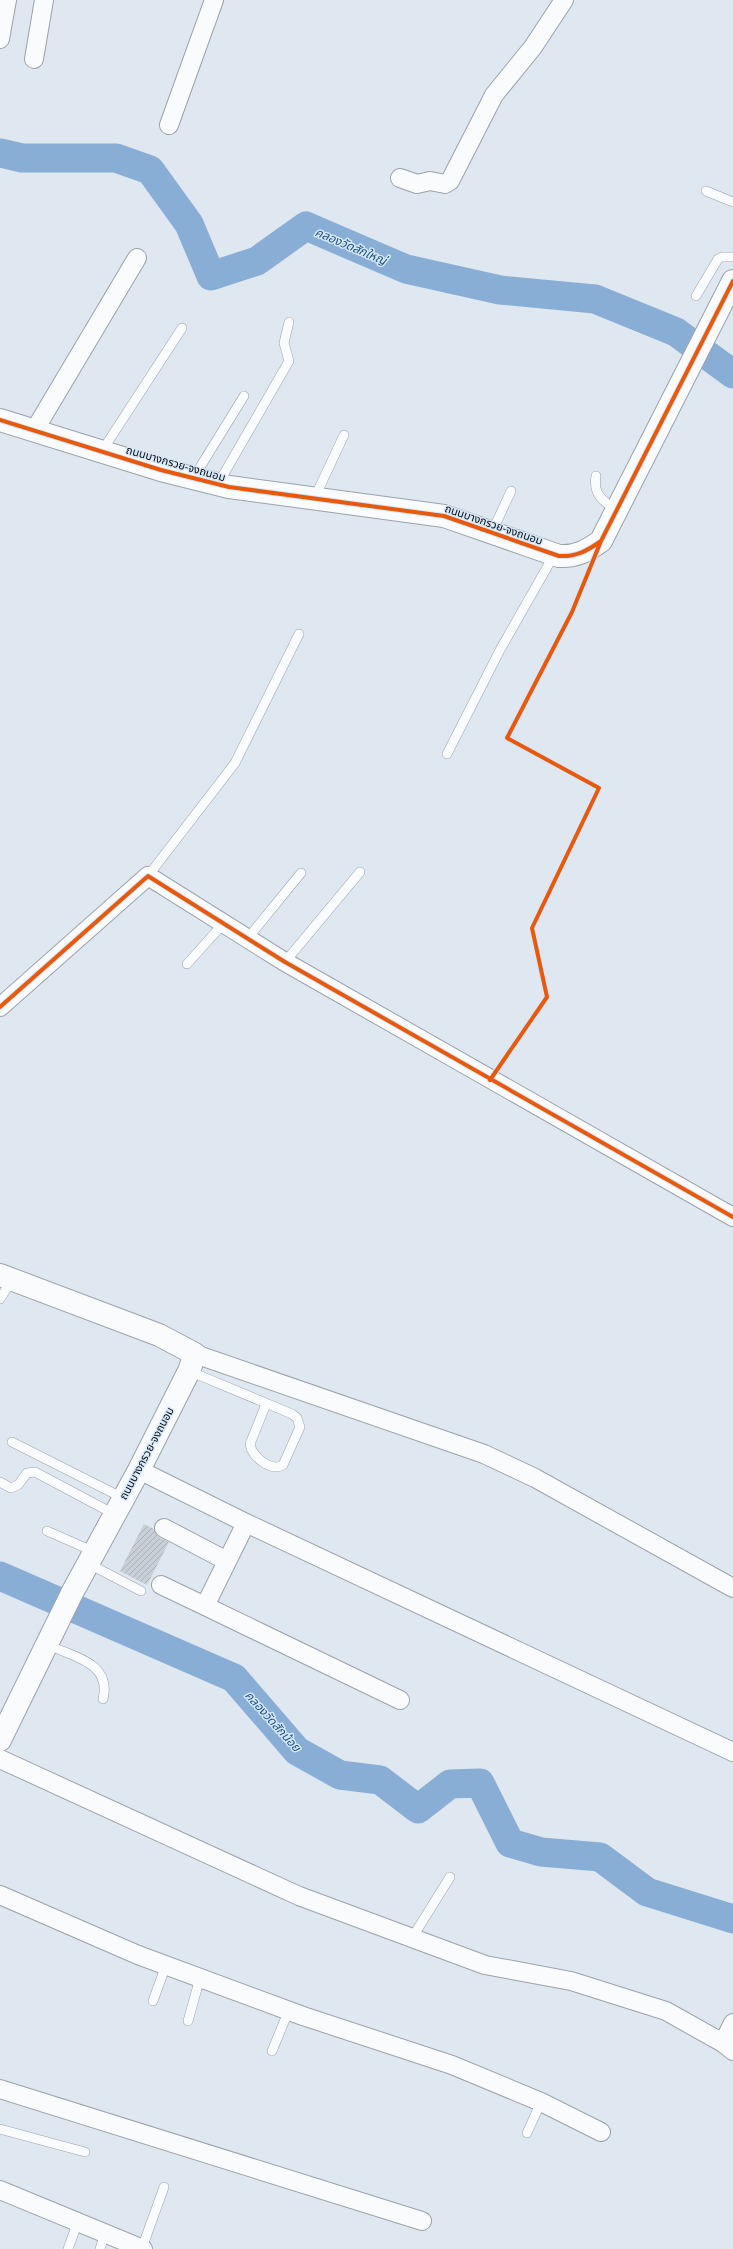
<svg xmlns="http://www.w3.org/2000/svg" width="733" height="2249" viewBox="0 0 733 2249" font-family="'Open Sans','Noto Sans Thai',sans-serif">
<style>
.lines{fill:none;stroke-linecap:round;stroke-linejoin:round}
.river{stroke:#88aed6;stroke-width:29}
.building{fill:url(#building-hatch)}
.service-casing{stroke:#9ca2aa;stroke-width:10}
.minor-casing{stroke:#9ca2aa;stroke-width:20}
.tertiary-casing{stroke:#9ca2aa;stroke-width:24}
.service{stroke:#fafbfd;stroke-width:9}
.minor{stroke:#fafbfd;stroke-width:18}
.tertiary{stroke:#fafbfd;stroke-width:22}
.cycleway-casing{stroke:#d7e7f8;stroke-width:6}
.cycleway{stroke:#e8590c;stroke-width:4}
.labels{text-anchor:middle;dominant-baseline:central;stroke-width:3;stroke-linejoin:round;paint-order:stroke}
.street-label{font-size:11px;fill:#090e13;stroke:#d7e7f8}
.water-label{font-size:12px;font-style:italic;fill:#1b5184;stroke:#d7e7f8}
</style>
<defs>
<pattern id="building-hatch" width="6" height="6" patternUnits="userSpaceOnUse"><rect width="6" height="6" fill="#c9cfd7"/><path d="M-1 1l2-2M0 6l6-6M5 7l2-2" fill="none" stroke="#abb1b8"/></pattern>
</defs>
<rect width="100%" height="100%" fill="#dfe7f0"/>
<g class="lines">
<!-- river -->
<path class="river" d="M0 153 22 158H116L150 170 189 224 211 276 257 261 306 226 406 269 500 290 595 299 676 332 733 374
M0 1576 234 1678 297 1751 340 1775 380 1780 418 1809 450 1784 480 1783 510 1843 541 1852 600 1857 647 1892 733 1919"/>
</g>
<!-- building -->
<path class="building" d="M144 1524 154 1529 159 1537 169 1542 147 1585 120 1571Z"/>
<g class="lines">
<!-- service casing -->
<g class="service-casing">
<path id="service" d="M706 191 733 202
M696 296 718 259 722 257H733
M102 451 182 328
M596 476C593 494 602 501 617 510
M194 477 244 396
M218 484 289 361 284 343 289 322
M314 499 344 435
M492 532 511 491
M447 754 500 650 554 555
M148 876 235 763 299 634
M248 938 301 873
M285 962 360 872
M187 964 223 924
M0 1299 12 1280
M189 1371 292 1414 297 1418 300 1427 283 1465C271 1472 252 1457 250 1444L266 1404
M12 1442 123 1498
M0 1482 11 1488 18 1485 27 1473 35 1472 114 1514
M47 1531 95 1552
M89 1564 141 1591
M48 1645C74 1657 112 1663 103 1699
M412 1938 450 1877
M153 2001 166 1965
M188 2021 200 1978
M272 2051 289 2010
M0 2129 85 2152
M527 2133 541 2102
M142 2248 164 2187
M68 2249 78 2221
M100 2249 105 2233"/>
</g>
<!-- minor casing -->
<g class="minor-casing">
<path id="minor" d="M0 39 7 0
M34 59 44 0
M169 125 214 0
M400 178 417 184 430 181 445 184 450 181 494 95 533 47 564 0
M34 431 137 258
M0 1007 148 876 285 962 733 1217
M195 1354 484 1454 535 1478 733 1588
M139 1470 246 1523 733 1752
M246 1523 205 1606 400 1700
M164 1528 227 1561
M161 1585 205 1606
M0 1759 299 1896 485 1965 571 1981 666 2011 723 2043 733 2051
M0 1895 138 1955 303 2016 452 2065 541 2102 601 2132
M723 2043 733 2023
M0 2089 422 2221
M0 2190 143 2249"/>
</g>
<!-- tertiary casing -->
<g class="tertiary-casing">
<path id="tertiary" d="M0 420 161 470 229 487 444 516 559 556C576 557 587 551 601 541L733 281
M0 1275 159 1335 195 1354 189 1371 139 1470 72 1593 0 1740"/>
</g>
<!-- service -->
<use href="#service" class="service"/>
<!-- minor -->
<use href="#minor" class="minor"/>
<!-- tertiary -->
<use href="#tertiary" class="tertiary"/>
<!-- cycleway casing -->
<g class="cycleway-casing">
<path id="cycleway" d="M0 420 161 470 229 487 444 516 559 556C576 557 587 551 601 541L733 281
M0 1007 148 876 285 962 733 1217
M490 1080 547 997 532 928 599 788 507 738 572 612 601 541"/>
</g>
<!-- cycleway -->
<use href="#cycleway" class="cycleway"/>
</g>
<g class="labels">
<!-- street labels -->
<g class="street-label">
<text transform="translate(176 463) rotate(16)">ถนนบางกรวย-จงถนอม</text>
<text transform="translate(494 524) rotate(19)">ถนนบางกรวย-จงถนอม</text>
<text transform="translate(146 1453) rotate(-62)">ถนนบางกรวย-จงถนอม</text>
</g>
<!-- water labels -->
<g class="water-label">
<text transform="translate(351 246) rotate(23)">คลองวัดสักใหญ่</text>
<text transform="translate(273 1721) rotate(48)">คลองวัดสักน้อย</text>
</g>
</g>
</svg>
